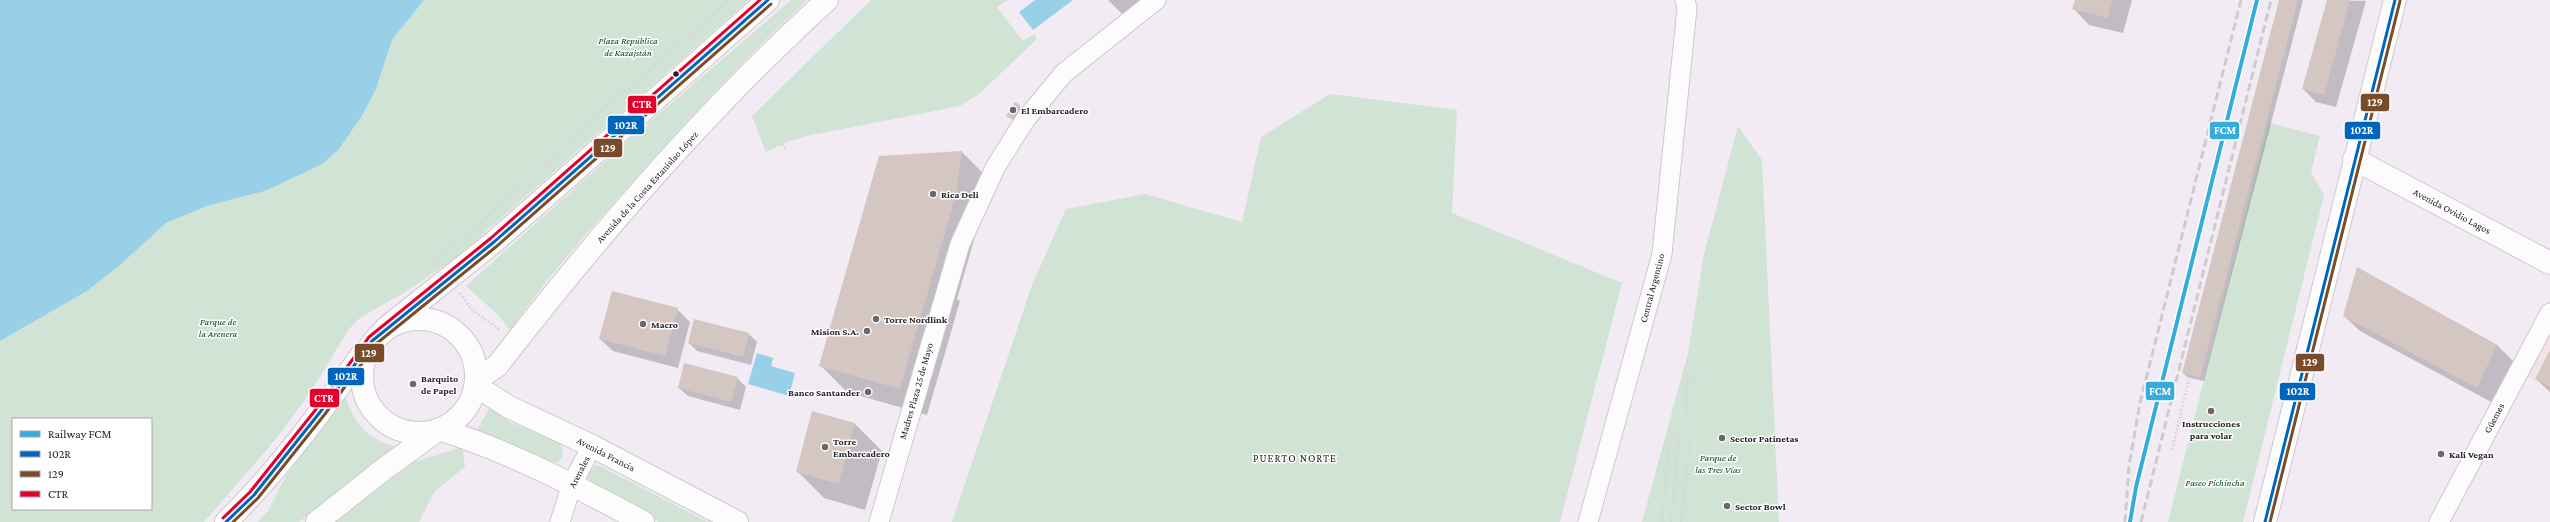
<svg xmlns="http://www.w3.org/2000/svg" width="2550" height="522" viewBox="0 0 2550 522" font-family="'Crimson Pro',serif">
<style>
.commercial{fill:#f4e2e6}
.green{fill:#d0e3d5;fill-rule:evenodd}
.water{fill:#98d0e8}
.shadow{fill:#0003}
.building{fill:#d4c6c1}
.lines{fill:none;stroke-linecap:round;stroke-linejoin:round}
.street-casing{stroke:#cdc7ce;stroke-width:21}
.secondary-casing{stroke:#cdc7ce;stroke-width:24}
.primary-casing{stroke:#cdc7ce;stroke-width:24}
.path{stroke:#d7d5d7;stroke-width:2.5;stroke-dasharray:2 2;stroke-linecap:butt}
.street{stroke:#fdfcfd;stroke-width:19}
.secondary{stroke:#fdfcfd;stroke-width:22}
.primary{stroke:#fdfcfd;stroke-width:22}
.rail{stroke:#cdcbce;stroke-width:3;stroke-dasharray:8 4;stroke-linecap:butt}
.bus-1-casing{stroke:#fff;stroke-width:6}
.bus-2-casing{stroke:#fff;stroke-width:6}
.bus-3-casing{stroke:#fff;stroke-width:6}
.bus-1{stroke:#0065bd;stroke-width:3}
.bus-2{stroke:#7a4b2a;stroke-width:3}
.bus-3{stroke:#e4002b;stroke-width:3}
.rail-1-casing{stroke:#fff;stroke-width:7}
.rail-1{stroke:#35acd9;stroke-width:4}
.bus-dot{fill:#242026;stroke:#fff;stroke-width:1.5}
.poi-dot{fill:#6c676e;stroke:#fff;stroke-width:1.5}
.labels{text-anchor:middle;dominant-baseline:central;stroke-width:3;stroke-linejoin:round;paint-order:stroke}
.park-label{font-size:10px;font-style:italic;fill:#04481b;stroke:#fff}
.poi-label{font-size:10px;font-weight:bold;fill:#242026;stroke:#fff;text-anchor:start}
.street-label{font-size:10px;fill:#242026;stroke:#fff}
.neighbourhood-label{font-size:11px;letter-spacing:1px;fill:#242026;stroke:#fff}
.line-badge{stroke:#fff;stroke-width:1.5}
.badge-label{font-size:11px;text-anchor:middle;font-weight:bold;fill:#fff}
</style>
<rect width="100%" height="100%" fill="#f2ebf4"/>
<!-- commercial -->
<path class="commercial" d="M2550 321V389L2518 372Z"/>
<!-- green -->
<path class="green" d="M424 0H749L457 257 404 293 361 317 349 329 310 393 276 439 204 522H0V341L87 291 119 266 166 223 207 206 265 191 376 89 392 40ZM13 419H151V509H13Z
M791 0H807C744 59 686 122 629 186 587 233 545 279 510 331L500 317 466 286 631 138Z
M871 0H1008L997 7 1023 41 1034 34 1037 39 980 93 960 106 807 136 787 142 766 152 752 116Z
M1330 94 1457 110 1452 213 1622 283 1560 522H952L1032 285 1066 209 1145 194 1242 222 1261 137Z
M2269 123 2320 136 2311 172 2324 195 2243 522H2168Z
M1738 126 1762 160 1779 522H1642L1688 353 1704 254Z
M345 395C355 425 366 438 396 447L299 522H258L268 511 286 476Z
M490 407H495L509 422 558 442 562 448 563 456 558 462 550 463 478 433 477 430Z
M462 447 465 467 435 491 419 522H334L414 462Z
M595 466H600L708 522H659L594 487 588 481 589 473Z"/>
<!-- water -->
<path class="water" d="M0 0H424L392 40 376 89 363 114 339 149 322 164 265 191 207 206 166 223 119 266 87 291 0 341Z
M1035 0H1073L1033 30 1019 12Z
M757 353 773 358 771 366 795 373 789 396 748 384Z"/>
<!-- shadow -->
<path class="shadow" d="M1108 0H1146L1124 16Z
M2076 0H2132L2123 33 2089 25 2074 9Z
M2280 0H2303L2204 381 2187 377 2183 373Z
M2328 0 2366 1 2336 107 2316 102 2303 89Z
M1019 106 1023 110 1015 122 1007 115Z
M962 152 986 176 980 219 957 299 960 301 927 415 847 392 820 365 879 157Z
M2358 268 2497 345 2513 361 2493 403 2360 331 2344 316Z
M677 309 690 322 678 368 613 351 600 339Z
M749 334 757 342 751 365 697 351 689 343Z
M2550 352V392L2536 379Z
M737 378 746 387 740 410 688 396 679 388Z
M813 412 855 424 882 451 865 510 824 498 797 471Z"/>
<!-- building -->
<path class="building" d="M2075 0H2112L2108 18 2072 9Z
M2279 0H2298L2200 378 2182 373Z
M2327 0H2350L2324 95 2302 89Z
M1015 102 1020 105 1011 119 1006 116Z
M962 151 956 194 900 389 819 366 879 156Z
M2357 267 2497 345 2477 388 2343 316Z
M612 291 678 308 665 356 599 339Z
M694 319 749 333 743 357 688 343Z
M2550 350V387L2535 379Z
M684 363 738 377 731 402 678 388Z
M812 411 855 423 839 484 796 472Z"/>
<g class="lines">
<!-- street casing -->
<g class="street-casing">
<path id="street" d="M560 522 572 484 592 446
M879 522 960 244 996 166 1025 120 1064 73 1156 0
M1588 522 1662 254 1687 8 1685 0
M2439 522 2550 313"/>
</g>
<!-- secondary casing -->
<g class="secondary-casing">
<path id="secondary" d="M2354 159 2550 263
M476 386 509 407 592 446 737 522
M442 430C513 453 578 487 643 522
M2265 522 2395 0"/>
</g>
<!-- primary casing -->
<g class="primary-casing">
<path id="primary" d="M362 376a57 57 0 1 1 114 0a57 57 0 1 1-114 0Z
M386 328 494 242 768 0
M476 380 497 366C596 238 708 108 827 0
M226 522C278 471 321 412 363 353
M317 522 384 469 435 432"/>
</g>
<!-- path -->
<path class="path" d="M779 141 787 150
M432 260 463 238 513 195 581 128 730 0
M460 293 472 310 500 330
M2172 450 2189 379
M1662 522 1668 450 1672 428 1678 442 1671 522
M1681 522 1689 450 1686 383 1699 374"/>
<!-- street -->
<use href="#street" class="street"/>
<!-- secondary -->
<use href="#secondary" class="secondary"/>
<!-- primary -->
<use href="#primary" class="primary"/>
<!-- rail -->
<path class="rail" d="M2125 522 2129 466 2140 403 2241 0
M2141 522 2271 0"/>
<!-- bus-1 casing -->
<g class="bus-1-casing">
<path id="bus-1" d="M226 522 254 495 321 411 372 341 494 242 768 0
M2265 522 2395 0"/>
</g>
<!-- bus-2 casing -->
<g class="bus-2-casing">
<path id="bus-2" d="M233 522 258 498 325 414 376 344 497 246 771 4
M2270 522 2400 1"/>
</g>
<!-- bus-3 casing -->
<g class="bus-3-casing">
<path id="bus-3" d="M223 518 250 492 317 408 369 337 491 238 760 0"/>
</g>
<!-- bus-1 -->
<use href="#bus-1" class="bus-1"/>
<!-- bus-2 -->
<use href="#bus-2" class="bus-2"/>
<!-- bus-3 -->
<use href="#bus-3" class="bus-3"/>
<!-- rail-1 casing -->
<g class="rail-1-casing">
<path id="rail-1" d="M2130 522 2136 487 2257 0"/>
</g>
<!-- rail-1 -->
<use href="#rail-1" class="rail-1"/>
</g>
<!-- markers -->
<circle class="bus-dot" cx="676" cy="74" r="3.5"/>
<g class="poi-dot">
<circle cx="1013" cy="110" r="4"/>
<circle cx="933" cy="194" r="4"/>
<circle cx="876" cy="319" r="4"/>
<circle cx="643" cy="324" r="4"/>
<circle cx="867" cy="331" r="4"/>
<circle cx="413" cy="384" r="4"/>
<circle cx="868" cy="392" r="4"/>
<circle cx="2211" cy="411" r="4"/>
<circle cx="1722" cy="438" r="4"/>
<circle cx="825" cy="447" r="4"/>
<circle cx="2441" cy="454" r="4"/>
<circle cx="1727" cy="506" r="4"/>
</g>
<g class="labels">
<!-- park labels -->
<g class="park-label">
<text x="628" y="40">Plaza República<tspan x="628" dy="12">de Kazajstán</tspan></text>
<text x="218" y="321">Parque de<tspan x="218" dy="12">la Arenera</tspan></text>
<text x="1718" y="457">Parque de<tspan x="1718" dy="12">las Tres Vías</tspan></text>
<text x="2215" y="482">Paseo Pichincha</text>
</g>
<!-- poi labels -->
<g class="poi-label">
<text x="1021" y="110">El Embarcadero</text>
<text x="941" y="194">Rica Deli</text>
<text x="884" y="319">Torre Nordlink</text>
<text x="651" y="324">Macro</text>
<text x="859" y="331" text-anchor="end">Mision S.A.</text>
<text x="421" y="378">Barquito<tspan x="421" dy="12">de Papel</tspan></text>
<text x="860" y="392" text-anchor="end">Banco Santander</text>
<text x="2211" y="423" text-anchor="middle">Instrucciones<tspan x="2211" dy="12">para volar</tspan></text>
<text x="1730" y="438">Sector Patinetas</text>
<text x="833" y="441">Torre<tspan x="833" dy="12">Embarcadero</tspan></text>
<text x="2449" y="454">Kali Vegan</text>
<text x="1735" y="506">Sector Bowl</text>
</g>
<!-- street labels -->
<g class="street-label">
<text transform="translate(647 187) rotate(-48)">Avenida de la Costa Estanislao López</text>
<text transform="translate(2452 211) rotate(28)">Avenida Ovidio Lagos</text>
<text transform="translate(1652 288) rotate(-75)">Central Argentino</text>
<text transform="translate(916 391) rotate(-74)">Madres Plaza 25 de Mayo</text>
<text transform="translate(2494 418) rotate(-62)">Güemes</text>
<text transform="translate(606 454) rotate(27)">Avenida Francia</text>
<text transform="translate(579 472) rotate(-63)">Arenales</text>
</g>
<!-- neighbourhood labels -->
<g class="neighbourhood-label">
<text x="1295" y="458">PUERTO NORTE</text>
</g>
</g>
<g class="line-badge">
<rect x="2360" y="93" width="30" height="19" rx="4" fill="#7a4b2a"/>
<rect x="627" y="95" width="30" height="19" rx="4" fill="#e4002b"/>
<rect x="607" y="115" width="38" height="20" rx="4" fill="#0065bd"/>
<rect x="2209" y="121" width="31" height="19" rx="4" fill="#35acd9"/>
<rect x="2344" y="121" width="37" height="19" rx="4" fill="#0065bd"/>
<rect x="593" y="138" width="30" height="20" rx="4" fill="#7a4b2a"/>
<rect x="354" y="343" width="31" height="20" rx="4" fill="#7a4b2a"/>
<rect x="2295" y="353" width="30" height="19" rx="4" fill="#7a4b2a"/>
<rect x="327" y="367" width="38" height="19" rx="4" fill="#0065bd"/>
<rect x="2145" y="381" width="30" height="20" rx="4" fill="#35acd9"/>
<rect x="2279" y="382" width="37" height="19" rx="4" fill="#0065bd"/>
<rect x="309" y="388" width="31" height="20" rx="4" fill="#e4002b"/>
</g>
<g class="badge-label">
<text x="2375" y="106">129</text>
<text x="642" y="108">CTR</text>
<text x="626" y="129">102R</text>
<text x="2225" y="134">FCM</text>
<text x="2362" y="134">102R</text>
<text x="608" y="152">129</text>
<text x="369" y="357">129</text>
<text x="2310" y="366">129</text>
<text x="346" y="380">102R</text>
<text x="2160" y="395">FCM</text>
<text x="2298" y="395">102R</text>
<text x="324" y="402">CTR</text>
</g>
<!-- legend -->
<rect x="12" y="418" width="140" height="92" fill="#ffffff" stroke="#a7a6a8"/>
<rect x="20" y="431" width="20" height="6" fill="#35acd9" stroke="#a7a6a8"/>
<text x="48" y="438" font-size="12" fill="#242026">Railway FCM</text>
<rect x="20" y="451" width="20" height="6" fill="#0065bd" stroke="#a7a6a8"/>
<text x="48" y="458" font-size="12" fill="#242026">102R</text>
<rect x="20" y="471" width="20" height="6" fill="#7a4b2a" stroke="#a7a6a8"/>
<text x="48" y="478" font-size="12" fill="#242026">129</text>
<rect x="20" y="491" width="20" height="6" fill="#e4002b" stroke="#a7a6a8"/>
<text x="48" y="498" font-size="12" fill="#242026">CTR</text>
</svg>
